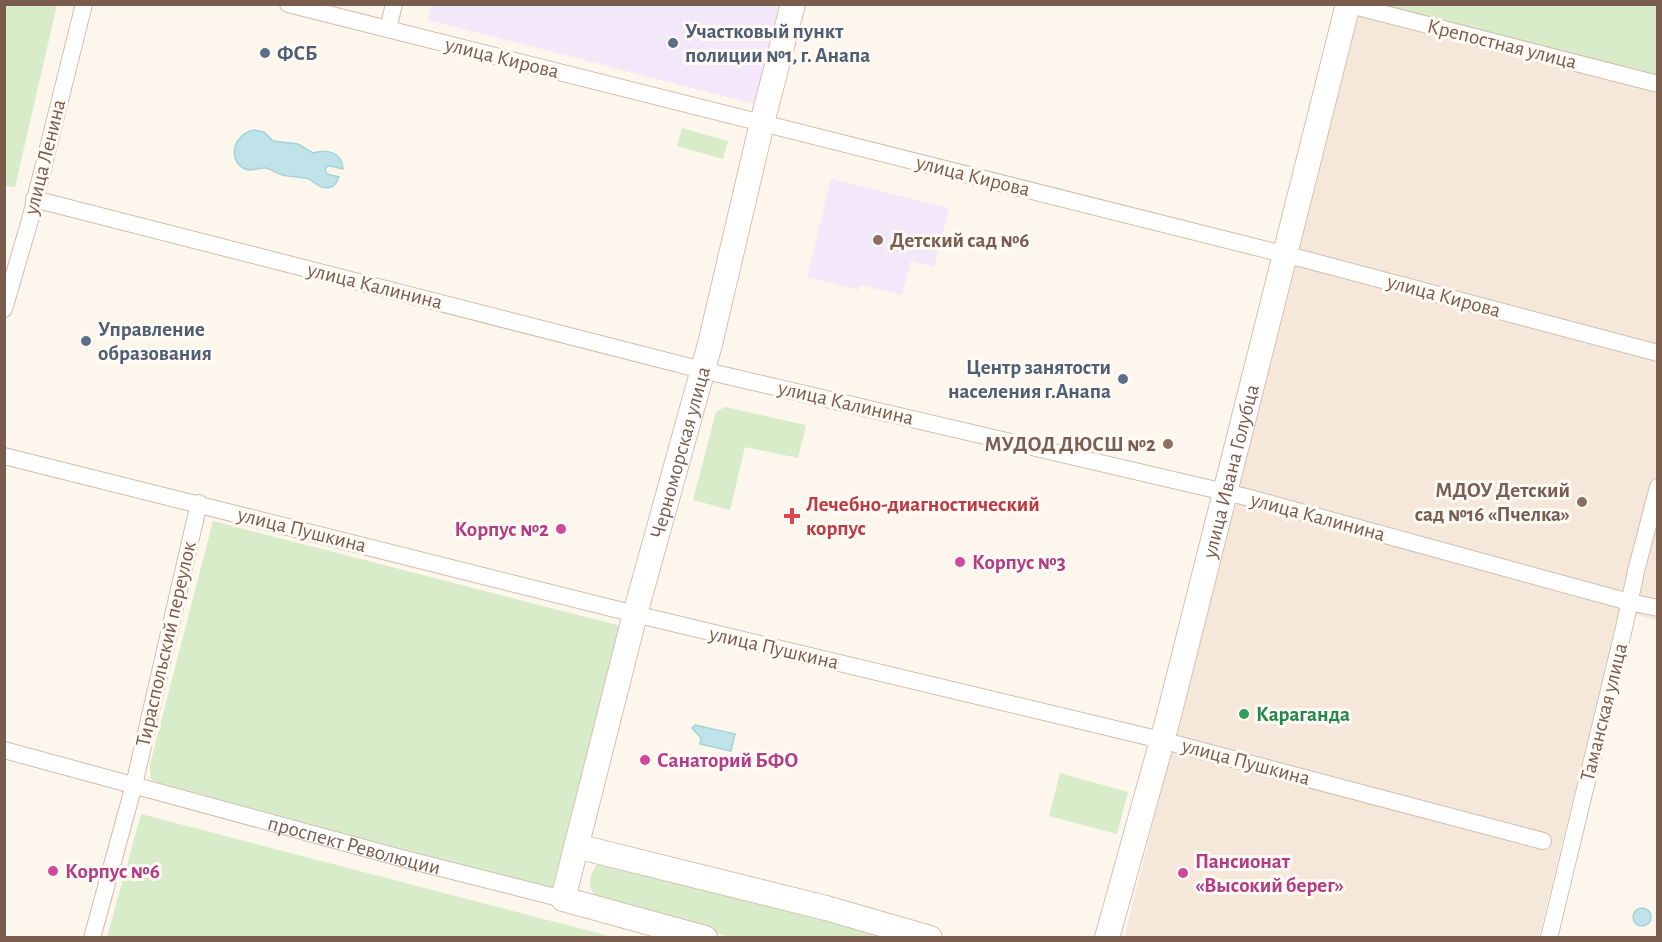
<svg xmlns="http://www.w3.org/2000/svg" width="1662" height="942" viewBox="0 0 1662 942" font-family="'Alegreya Sans',sans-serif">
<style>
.residential{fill:#f5e8da}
.education{fill:#f3e8fa}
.green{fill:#d8ecc9}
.water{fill:#bfe3e8;stroke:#a5d3da;stroke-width:1.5}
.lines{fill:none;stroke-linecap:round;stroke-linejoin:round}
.street-casing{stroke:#d1beb0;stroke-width:18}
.secondary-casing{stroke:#d6c0b0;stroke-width:26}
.street{stroke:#fff;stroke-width:16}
.secondary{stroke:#fff;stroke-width:24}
.service-dot{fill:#5c6f8a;stroke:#fffaf3;stroke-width:2}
.education-dot{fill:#8d6e63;stroke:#fffaf3;stroke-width:2}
.health-dot{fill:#e0444e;stroke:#fffaf3;stroke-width:2}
.hotel-dot{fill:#d1479c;stroke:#fffaf3;stroke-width:2}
.leisure-dot{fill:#2e9e5b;stroke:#fffaf3;stroke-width:2}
.labels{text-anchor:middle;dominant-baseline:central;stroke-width:6;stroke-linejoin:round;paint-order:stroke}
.service-label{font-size:21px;font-weight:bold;fill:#4e5e75;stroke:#fffaf3;text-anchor:start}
.street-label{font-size:21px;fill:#7a5c4d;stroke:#fffaf3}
.education-label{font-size:21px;font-weight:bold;fill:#785e54;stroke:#fffaf3;text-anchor:end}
.health-label{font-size:21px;font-weight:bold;fill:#be3a42;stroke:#fffaf3;text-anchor:start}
.hotel-label{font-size:21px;font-weight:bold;fill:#b23c85;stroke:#fffaf3;text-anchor:start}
.leisure-label{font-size:21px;font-weight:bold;fill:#27864d;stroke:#fffaf3;text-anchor:start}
</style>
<rect width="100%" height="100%" fill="#fdf6ec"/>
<!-- residential -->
<path class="residential" d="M1360 5H1657V620L1619 612 1539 937 1124 938Z"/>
<!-- education -->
<path class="education" d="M432 5V4L779 5 754 104 428 20Z
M831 179 949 208 934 267 911 261 902 295 860 285 858 290 807 277Z"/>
<!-- green -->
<path class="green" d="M5 4 57 5 15 187 5 186Z
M1371 5H1657V80Z
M682 128 728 141 723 159 677 146Z
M725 407 806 425 798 458 745 447 730 510 693 500 716 412Z
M213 521 621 626 552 888 160 786 150 778V764Z
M1060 773 1128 792 1117 834 1049 816Z
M141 814 613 937H107Z
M598 862 906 937H730L601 903C587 888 587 880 598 862Z"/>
<!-- water -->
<path class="water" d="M254 130 264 132 273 141 298 144 313 153C327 149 342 152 343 169L331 166H327L325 169 327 174 339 177C337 181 336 186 331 187 319 191 315 180 306 178 298 177 291 177 283 175 277 174 271 169 266 168 258 167 251 173 243 168 226 156 236 133 254 130Z
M695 725 735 734 731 751 700 744 701 738 692 728Z
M1633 917a9 9 0 1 1 18 0a9 9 0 1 1-18 0Z"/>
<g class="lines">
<!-- street casing -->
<g class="street-casing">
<g id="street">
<path d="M288 4 1307 260 1658 353"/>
<path d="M1346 4 1658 84"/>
<path d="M388 29 394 4"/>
<path d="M34 199 702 370 1246 497 1629 602 1658 608"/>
<path d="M4 309 30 220 84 4"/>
<path d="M4 456 635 614 1161 740 1543 841"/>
<path id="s1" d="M4 750 401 858 563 899"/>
<path d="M92 938 134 785 199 503"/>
<path d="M1549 938 1624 628 1636 571 1658 487"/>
</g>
</g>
<!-- secondary casing -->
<g class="secondary-casing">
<g id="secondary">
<path d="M576 846 826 908 930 938"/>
<path id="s2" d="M705 938 563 899 635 614 710 344 762 123 793 4"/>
<path id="s3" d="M1107 938 1168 719 1348 4"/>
</g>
</g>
<!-- street -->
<use href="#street" class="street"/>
<!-- secondary -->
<use href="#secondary" class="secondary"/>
</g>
<!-- markers -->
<g class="service-dot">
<circle cx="673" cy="43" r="6"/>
<circle cx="265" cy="53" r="6"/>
<circle cx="86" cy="341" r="6"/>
<circle cx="1123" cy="379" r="6"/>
</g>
<g class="education-dot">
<circle cx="878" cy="240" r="6"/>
<circle cx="1168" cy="444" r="6"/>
<circle cx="1582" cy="502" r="6"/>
</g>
<path class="health-dot" d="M789 507h6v6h6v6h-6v6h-6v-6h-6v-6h6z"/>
<g class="hotel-dot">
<circle cx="561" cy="529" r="6"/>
<circle cx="960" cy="562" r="6"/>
<circle cx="645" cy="760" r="6"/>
<circle cx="53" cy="871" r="6"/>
<circle cx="1183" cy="873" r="6"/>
</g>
<circle class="leisure-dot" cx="1244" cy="714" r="6"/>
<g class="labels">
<!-- service labels -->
<g class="service-label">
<text x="685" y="31">Участковый пункт<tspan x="685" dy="24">полиции №1, г. Анапа</tspan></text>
<text x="277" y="53">ФСБ</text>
<text x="98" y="329">Управление<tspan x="98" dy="24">образования</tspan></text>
<text x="1111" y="367" text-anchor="end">Центр занятости<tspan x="1111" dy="24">населения г.Анапа</tspan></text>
</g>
<!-- street labels -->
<g class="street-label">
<text transform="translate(1502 44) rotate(14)">Крепостная улица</text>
<text transform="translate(502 58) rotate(14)">улица Кирова</text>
<text transform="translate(45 157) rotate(-76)">улица Ленина</text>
<text transform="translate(973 176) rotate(14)">улица Кирова</text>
<text transform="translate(375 286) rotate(14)">улица Калинина</text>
<text transform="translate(1444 296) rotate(15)">улица Кирова</text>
<text transform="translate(846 403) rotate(13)">улица Калинина</text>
<text stroke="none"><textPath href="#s2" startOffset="609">Черноморская улица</textPath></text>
<text stroke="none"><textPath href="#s3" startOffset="483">улица Ивана Голубца</textPath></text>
<text transform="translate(1318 517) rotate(15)">улица Калинина</text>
<text transform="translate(302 530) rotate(14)">улица Пушкина</text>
<text transform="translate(166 644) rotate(-77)">Тираспольский переулок</text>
<text transform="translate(774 648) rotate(13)">улица Пушкина</text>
<text transform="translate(1604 712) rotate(-76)">Таманская улица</text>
<text transform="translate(1246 762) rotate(15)">улица Пушкина</text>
<text stroke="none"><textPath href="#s1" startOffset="363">проспект Революции</textPath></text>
</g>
<!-- education labels -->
<g class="education-label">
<text x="890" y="240" text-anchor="start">Детский сад №6</text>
<text x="1156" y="444">МУДОД ДЮСШ №2</text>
<text x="1570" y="490">МДОУ Детский<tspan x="1570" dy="24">сад №16 «Пчелка»</tspan></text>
</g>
<!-- health labels -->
<g class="health-label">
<text x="806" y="504">Лечебно-диагностический<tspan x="806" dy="24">корпус</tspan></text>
</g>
<!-- hotel labels -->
<g class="hotel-label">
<text x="549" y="529" text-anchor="end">Корпус №2</text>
<text x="972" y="562">Корпус №3</text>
<text x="657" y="760">Санаторий БФО</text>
<text x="1195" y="861">Пансионат<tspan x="1195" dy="24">«Высокий берег»</tspan></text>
<text x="65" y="871">Корпус №6</text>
</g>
<!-- leisure labels -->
<g class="leisure-label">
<text x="1256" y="714">Караганда</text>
</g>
</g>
<!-- border -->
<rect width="1662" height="942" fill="none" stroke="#7a5c4d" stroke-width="12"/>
</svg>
